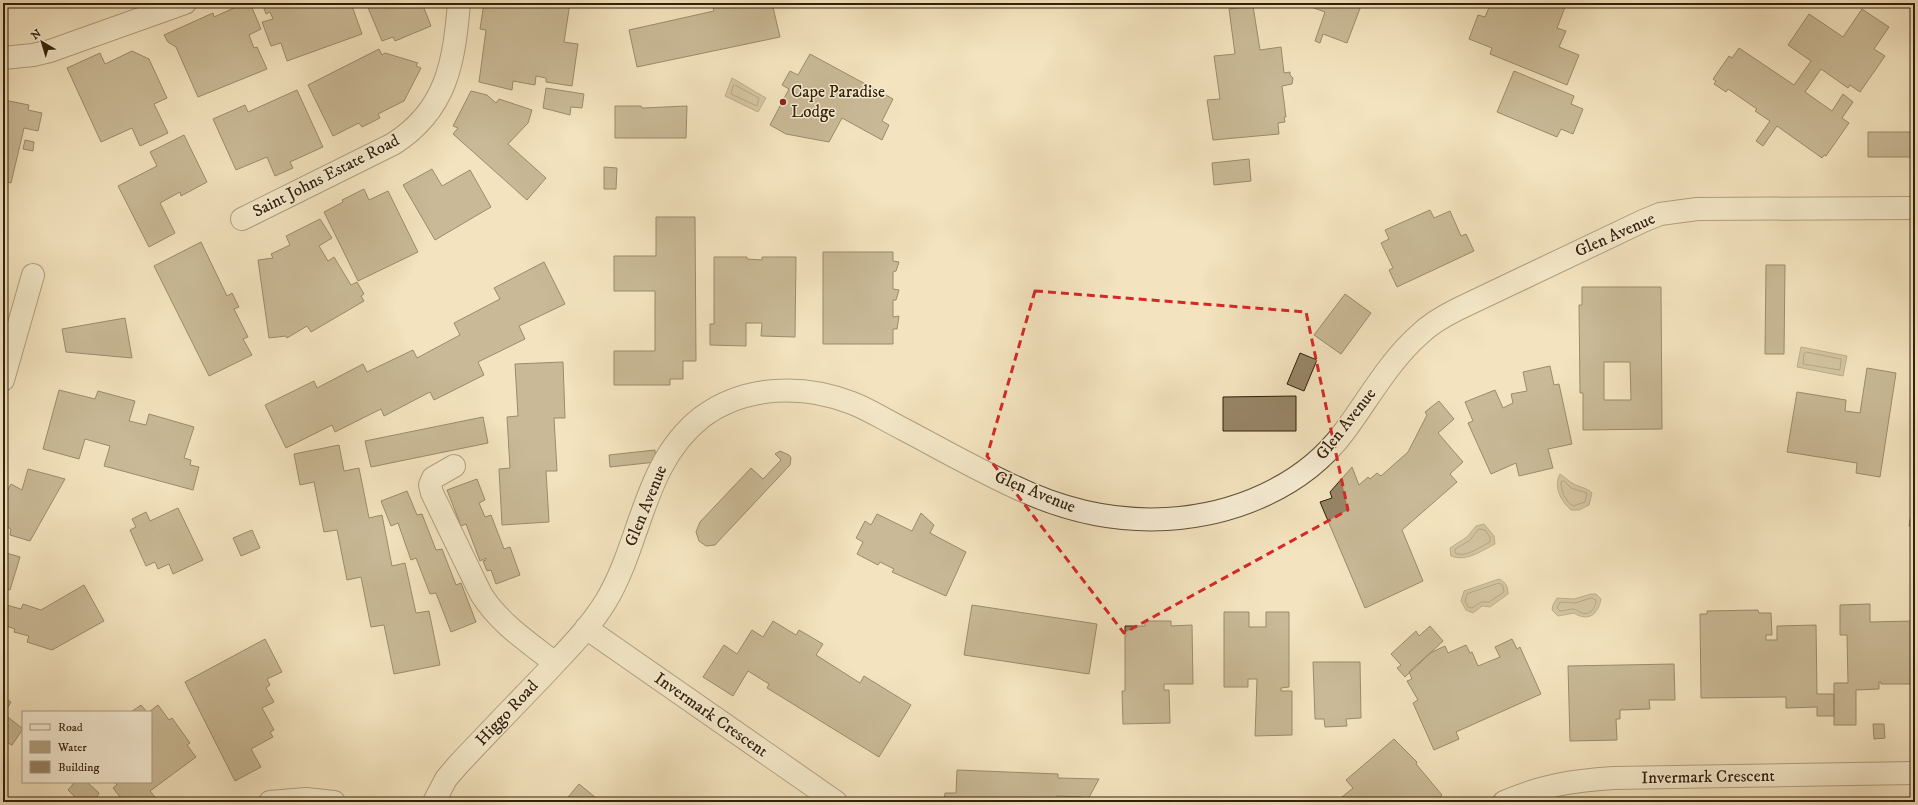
<svg xmlns="http://www.w3.org/2000/svg" width="1918" height="805" viewBox="0 0 1918 805" font-family="'IM FELL DW Pica',serif">
<style>
.water{fill:#b2a180;stroke:#7f6d50}
.lines{fill:none;stroke-linecap:round;stroke-linejoin:round}
.shore{stroke:#726044;stroke-width:1}
.building{fill:#978567;stroke:#332009;fill-rule:evenodd}
.minor-casing{stroke:#635136;stroke-width:24}
.minor{stroke:#f7edd5;stroke-width:22}
.marked{fill:none;stroke:#d62828;stroke-width:3;stroke-dasharray:8 5;stroke-linejoin:round}
.poi-dot{fill:#8f2418;stroke:#f7edd5;stroke-width:1.5}
.labels{text-anchor:middle;dominant-baseline:central;stroke-width:3;stroke-linejoin:round;paint-order:stroke}
.poi-label{font-size:17px;fill:#332009;stroke:#f7edd5;text-anchor:start}
.street-label{font-size:17px;fill:#332009;stroke:#f7edd5}
</style>
<rect width="100%" height="100%" fill="#f3e3be"/>
<filter id="stains"><feTurbulence type="fractalNoise" baseFrequency=".005" numOctaves="4"/><feColorMatrix values="0 0 0 0 .2 0 0 0 0 .09 0 0 0 0 .02 0 0 0 .5 -.17"/></filter>
<radialGradient id="worn" r=".72"><stop offset=".6" stop-color="#630" stop-opacity="0"/><stop offset="1" stop-color="#630" stop-opacity=".3"/></radialGradient>
<!-- water -->
<path class="water" d="M732 78 766 98 758 112 725 96Z
M1801 347 1847 356 1843 376 1797 367Z
M1560 474C1565 477 1569 482 1574 484 1581 488 1586 487 1592 493L1589 505 1579 510H1571C1561 501 1553 487 1560 474Z
M1484 524 1494 536 1495 544C1481 551 1467 562 1451 556L1450 548 1467 537 1476 526Z
M1499 579C1506 582 1508 587 1508 594L1490 607 1482 606 1473 613 1466 610 1461 601 1464 591Z
M1591 594H1596L1601 599C1598 615 1588 622 1574 613L1558 616 1552 610 1553 605 1557 598 1574 599Z"/>
<g class="lines">
<!-- shore -->
<path class="shore" d="M735 85 759 98 757 106 731 94 733 86Z
M1806 352 1841 359 1840 370 1803 364 1804 354Z
M1564 481 1571 488 1587 493 1585 502 1573 506C1565 500 1561 492 1561 482Z
M1479 529 1485 530 1490 537V542C1480 547 1466 558 1455 553V549L1469 541Z
M1496 584 1499 583 1503 586 1504 592 1489 602H1481L1472 608 1468 607 1465 601 1467 594Z
M1592 598 1596 600C1596 608 1590 616 1582 613 1578 612 1577 609 1573 609 1568 609 1565 611 1560 611L1557 608 1560 602 1575 603Z"/>
</g>
<!-- building -->
<path class="building" d="M234 3H250L261 29 249 35 254 48 257 47 267 69 198 97 176 47 168 42 164 35 213 13 214 17 236 7Z
M262 3H351L362 34 287 61 281 43 271 46 262 22 273 19 270 12 266 14Z
M366 3H422L431 26 395 41 393 37 382 41Z
M484 3H570L564 42 578 44 572 86 546 82V78L536 76 535 85 513 81 512 90 479 82 486 30 480 29Z
M712 3H772L780 37 637 67 629 30 714 11Z
M1313 3H1362L1347 43 1323 34 1320 43 1315 41 1325 12 1311 7Z
M1491 3H1555L1565 7 1557 28 1566 31 1559 47 1579 55 1567 85 1490 54 1492 48 1469 39 1478 15 1485 17Z
M1253 6 1260 50 1281 47 1284 73 1290 72V75L1293 78 1292 84 1282 86 1286 117H1284L1285 122 1278 123 1279 134 1213 140 1207 100 1220 99 1214 56 1235 54 1229 9Z
M1862 9 1889 27 1874 49 1885 56 1860 92 1850 85 1848 88 1821 69 1805 92 1832 111 1843 94 1853 102 1842 118 1849 123 1826 156 1824 155 1822 158 1777 126 1763 146 1756 141 1770 121 1755 111 1757 109 1728 89 1726 92 1714 84 1716 81 1713 79 1729 56 1732 58 1739 48 1794 85 1811 61 1788 45 1809 14 1843 37Z
M379 49 382 55 385 53 418 63 416 66 421 68 404 101 378 114 380 118 362 127 359 123 333 136 308 85Z
M132 51 149 59 167 98 154 104 168 133 140 146 132 128 101 142 67 68 100 53 105 64Z
M810 54 893 99 882 121 889 125 882 140 842 118 829 142 786 134 770 125 789 89 782 85 790 71 798 75Z
M1514 71 1574 96 1571 104 1583 109 1573 134 1561 129 1557 137 1497 112Z
M546 88 584 94 582 108 571 107 570 115 543 108Z
M297 90 323 147 290 162 293 168 275 176 267 157 236 170 213 119 245 105 248 112Z
M471 91 487 95 496 103 499 99 532 110 528 123 508 144 546 178 527 200 453 134 458 128 453 126Z
M4 100 29 105 28 110 42 113 38 131 24 128 11 183 3 181Z
M615 106H641L642 108 687 106 686 138H615Z
M1868 132H1915V157H1868Z
M184 135 207 182 181 196 180 192 160 203 175 233 149 247 118 186 157 166 150 152Z
M25 140 34 142 33 151 23 149Z
M1249 159 1251 181 1214 185 1212 163Z
M604 167 617 168 616 189H604Z
M432 169 442 186 470 170 491 207 435 240 403 185Z
M364 189 369 200 388 191 418 252 358 281 324 212 343 202 342 200Z
M1430 210 1434 218 1450 211 1461 236 1466 234 1474 251 1397 287 1389 270 1393 268 1381 243 1389 239 1385 230Z
M656 217H695L696 361H683V379H670V385H614V351H655V291H614V256H656Z
M320 219 332 238 319 246 328 261 334 257 351 285 357 282 364 294 361 296 364 301 311 332 307 326 287 338 286 336 269 338 258 260 273 258 271 254 290 245 286 236Z
M201 242 227 296 232 293 239 307 234 309 248 337 243 339 252 355 209 376 154 266Z
M823 252H893V261L899 262 896 271 893 272V289L899 290 896 300H893V317L899 316 897 329H893V344H823Z
M714 257H747V259L762 260V257H796L795 337 761 336 762 323H746V346L710 345V324H714Z
M544 262 565 304 519 326 525 339 478 362 484 375 434 400 430 392 384 416 381 409 335 432 332 425 286 448 265 405 314 381 317 388 363 364 367 372 413 350 417 358 460 335 454 323 500 299 494 288Z
M1766 265H1785L1784 354H1765Z
M1582 287H1661L1662 429 1583 430V393H1580L1579 305H1582ZM1604 362H1630L1631 400H1604Z
M1345 294 1371 313 1341 354 1314 335Z
M125 318 132 358 66 352 62 329Z
M1300 353 1317 360 1304 391 1287 384Z
M563 362 565 418H554L557 471H546L549 522 502 525 499 469 510 468 507 417 518 416 515 364Z
M1550 366 1554 385 1559 384 1572 444 1548 449 1553 468 1519 476 1516 463 1491 474 1468 423 1473 421 1465 402 1495 390 1503 408 1513 403 1511 394 1527 391 1523 372Z
M1867 368 1896 373 1880 477 1856 473 1857 463 1787 452 1797 392 1846 400 1845 411 1860 413Z
M59 390 95 399 98 391 135 401 129 421 146 425 149 414 194 427 184 458 191 460 190 465 199 467 193 490 104 466 110 446 85 439 79 459 43 449Z
M1296 396V431H1223V397Z
M1439 401 1454 419 1438 433 1463 462 1450 474 1457 482 1402 530 1423 581 1365 608 1320 502 1332 498 1330 492 1352 467 1359 485 1368 477 1370 479 1377 473 1381 476 1408 452 1427 415 1425 412Z
M483 417 488 443 371 467 365 441Z
M339 445 344 471 359 468 369 518 382 515 392 566 405 563 416 613 429 611 440 665 394 674 384 625 371 627 361 577 347 580 337 530 324 532 314 482 300 485 294 454Z
M655 450 656 462 610 467 609 455Z
M780 451 789 455 791 458 790 465 715 545 706 546 699 541 696 532 700 522 751 468 763 479 781 460 775 454Z
M28 469 65 479 30 541 10 535 11 529 3 525V499L11 484 22 490Z
M477 479 485 500 479 503 485 517 491 515 504 549 510 547 520 575 496 584 491 570 487 571 483 561 486 560V558L480 561 466 524 461 526 447 490Z
M407 491 417 515 422 514 436 550 442 549 456 585 461 583 476 622 451 632 436 593 430 594 416 558 411 560 398 523 391 526 381 501Z
M178 508 203 560 173 574 169 564 158 569 155 562 146 566 130 530 136 527 132 519 146 512 150 521Z
M921 513 934 525 930 533 966 552 946 596 892 572 894 569 880 562 878 565 857 554 863 542 856 538 865 521 871 525 877 514 912 531Z
M1911 513 1915 514V527L1909 526Z
M252 530 260 548 241 556 233 538Z
M3 552 20 557 10 590 3 588Z
M84 585 104 621 52 650 27 642 29 636 14 632 15 629 3 625V604L21 609 23 604 41 610Z
M1870 604V622L1915 621V684H1881V682H1879V689L1856 690V725H1834V683H1848L1847 635H1840V605Z
M972 605 1097 624 1089 674 964 655Z
M1758 610 1759 613H1771L1772 635H1766V640H1777V626L1816 625 1817 694H1834V716H1817V707L1786 708V697L1701 698 1700 614H1707V611Z
M1224 612H1249V627H1266V612H1289V687L1281 688V691H1292V735L1255 736 1257 679H1248V687H1224Z
M773 621 796 635 799 630 823 644 816 655 860 683 864 676 911 705 879 757 767 688 769 684 748 671 733 696 703 677 724 645 737 654 752 630 763 637Z
M1145 621H1171V626L1192 625 1193 684H1164V690H1169L1170 723 1123 724 1122 691H1125V626H1145Z
M1430 626 1443 641 1405 677 1397 668 1401 665 1391 654 1416 631 1419 636Z
M265 639 282 672 267 679 270 685 266 688 274 702 262 708 274 730 270 732 273 737 251 749 261 767 235 781 185 682Z
M1512 639 1517 649 1520 647 1541 694 1456 732 1459 739 1434 750 1413 703 1418 700 1407 681 1412 679 1409 672 1430 653 1445 646 1448 653 1466 645 1470 653 1472 652 1478 666 1500 657 1495 647Z
M1313 662H1360L1361 718 1346 719 1347 726 1325 727 1324 719H1315Z
M1674 664 1675 700H1649L1650 709 1620 710V719H1616L1617 740 1570 741 1568 666Z
M3 697 11 702 4 714 23 729 12 745 8 743 3 750Z
M141 705 147 712H131Z
M158 705 169 720 172 718 190 743 187 745 196 757 150 791 159 802H124L113 788 117 785 114 782H151V712H149Z
M1873 724H1884L1885 738 1874 739Z
M1394 739 1417 762 1416 764 1442 795 1435 802H1336L1353 788 1346 780Z
M957 770 1058 774V778L1099 779 1087 801 1082 799 1083 797 1057 796V802H944L945 793H956Z
M75 782H87L99 793 97 797 102 802H76L78 800 68 790Z
M579 784 601 802H564Z"/>
<g class="lines">
<!-- minor casing -->
<g class="minor-casing">
<path id="minor" d="M3 58 33 55 50 51 185 3
M242 219 393 144C447 110 454 62 459 3
M3 380 33 275
M454 466 433 478 430 485 432 493 481 594C499 623 528 642 555 663
M586 628 836 802
M270 802 306 799 334 802
M434 802 446 779 457 766C485 736 514 706 543 676 565 652 589 629 606 601 642 541 643 463 702 417 745 385 804 384 852 403 870 410 887 421 905 430 941 449 978 470 1015 487 1063 510 1114 522 1167 519 1234 515 1303 487 1344 432 1368 400 1389 361 1420 334 1431 323 1444 316 1458 309L1643 221 1660 214 1697 209 1915 208
M1504 802C1544 785 1571 781 1614 778L1915 773"/>
</g>
<!-- minor -->
<use href="#minor" class="minor"/>
</g>
<!-- marked area -->
<path d="M0 0H1918V805H0ZM1035 291 1306 312 1348 510 1124 633 987 456Z" fill="#f3e3be" fill-opacity=".55" fill-rule="evenodd"/>
<path class="marked" d="M1035 291 1306 312 1348 510 1124 633 987 456Z"/>
<!-- markers -->
<circle class="poi-dot" cx="783" cy="102" r="4"/>
<g class="labels">
<!-- poi labels -->
<g class="poi-label">
<text x="791" y="92">Cape Paradise<tspan x="791" dy="20">Lodge</tspan></text>
</g>
<!-- street labels -->
<g class="street-label">
<text transform="translate(326 176) rotate(-27)">Saint Johns Estate Road</text>
<text transform="translate(1615 235) rotate(-24)">Glen Avenue</text>
<text transform="translate(1346 424) rotate(-52)">Glen Avenue</text>
<text transform="translate(1035 492) rotate(22)">Glen Avenue</text>
<text transform="translate(646 506) rotate(-68)">Glen Avenue</text>
<text transform="translate(507 713) rotate(-47)">Higgo Road</text>
<text transform="translate(711 715) rotate(35)">Invermark Crescent</text>
<text transform="translate(1708 777) rotate(-1)">Invermark Crescent</text>
</g>
</g>
<!-- margin -->
<rect width="1918" height="805" fill="none" stroke="#f3e3be" stroke-width="16"/>
<rect x="4" y="4" width="1910" height="797" fill="none" stroke="#332009" stroke-width="2"/>
<rect x="8" y="8" width="1902" height="789" fill="none" stroke="#332009"/>
<!-- legend -->
<rect x="22" y="711" width="130" height="72" fill="#f7edd5" stroke="#a99b83"/>
<rect x="30" y="724" width="20" height="6" fill="#f7edd5" stroke="#a99b83"/>
<text x="58" y="731" font-size="12" fill="#332009">Road</text>
<rect x="30" y="741" width="20" height="12" fill="#b2a180" stroke="#a99b83"/>
<text x="58" y="751" font-size="12" fill="#332009">Water</text>
<rect x="30" y="761" width="20" height="12" fill="#978567" stroke="#a99b83"/>
<text x="58" y="771" font-size="12" fill="#332009">Building</text>
<!-- north arrow -->
<g transform="translate(42 42) rotate(322)" stroke="#f7edd5" stroke-width="3" paint-order="stroke">
<path d="M0-3L7 15L0 10L-7 15Z" fill="#332009"/>
<text y="-6" font-size="11" font-weight="bold" text-anchor="middle" fill="#332009">N</text>
</g>
<rect width="100%" height="100%" filter="url(#stains)"/>
<rect width="100%" height="100%" fill="url(#worn)"/>
</svg>
